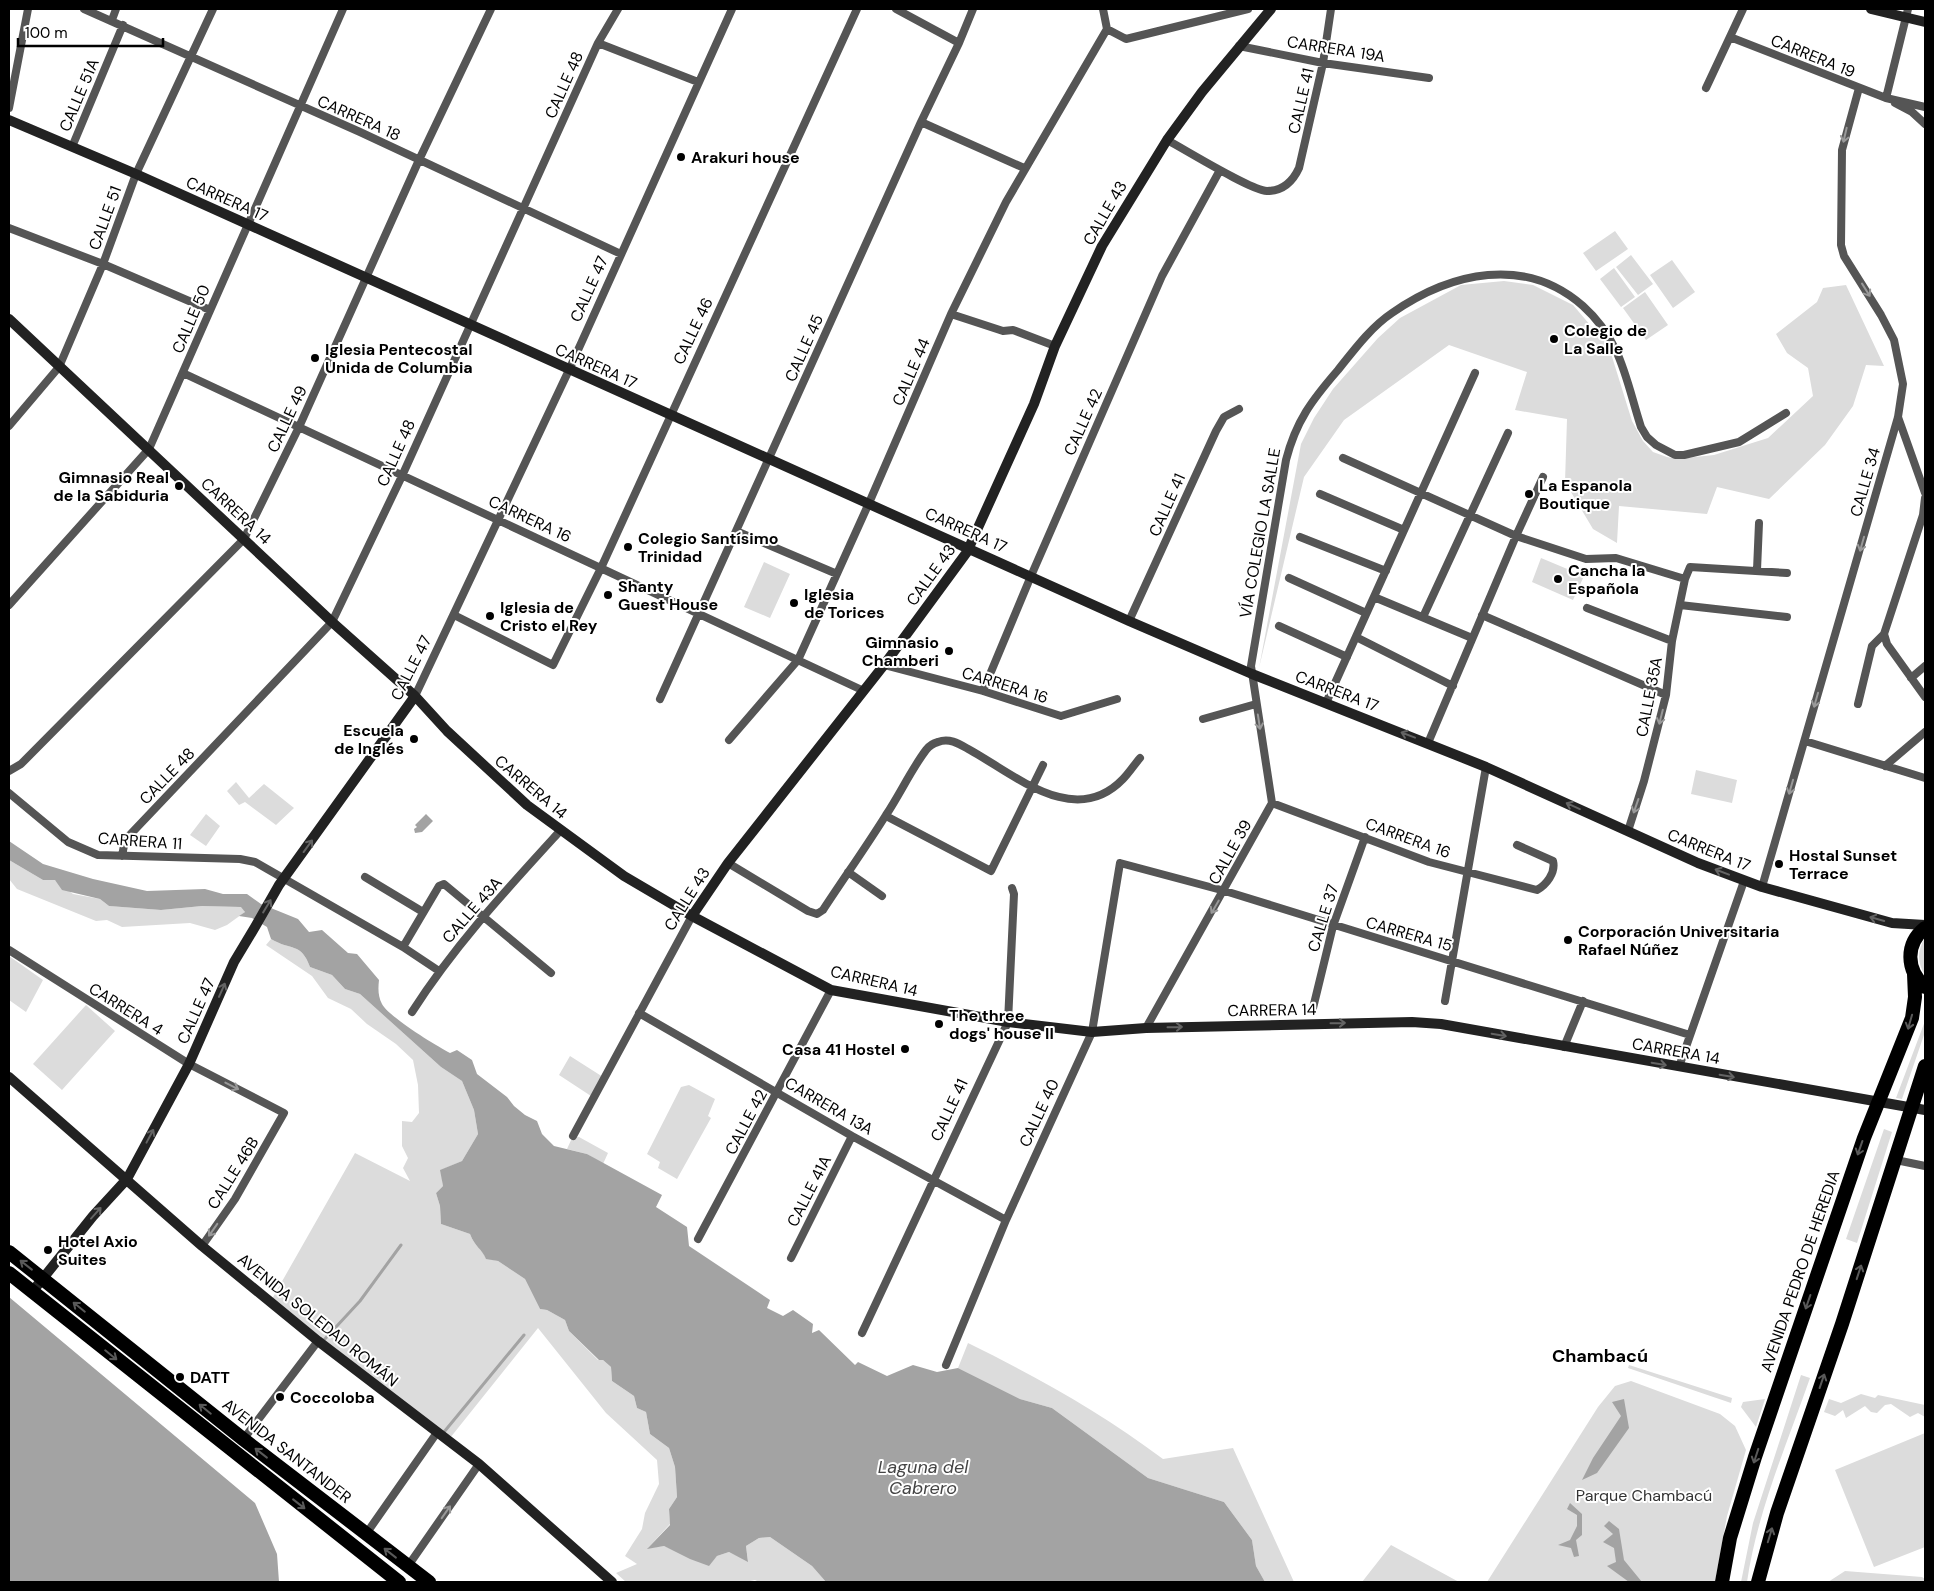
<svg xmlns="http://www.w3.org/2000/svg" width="1934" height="1591" viewBox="0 0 1934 1591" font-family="'DM Sans',sans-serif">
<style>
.green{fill:#dcdcdc}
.water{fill:#a3a3a3}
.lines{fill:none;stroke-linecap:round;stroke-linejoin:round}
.stream{stroke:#a3a3a3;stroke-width:3}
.street{stroke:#555;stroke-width:8}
.secondary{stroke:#222;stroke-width:10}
.highway{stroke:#000;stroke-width:14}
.oneway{stroke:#999}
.oneway2{stroke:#646464}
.oneway3{stroke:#595959}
.poi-dot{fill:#000;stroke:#fff;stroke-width:2}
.labels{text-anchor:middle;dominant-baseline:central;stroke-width:4;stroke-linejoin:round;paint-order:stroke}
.street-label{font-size:16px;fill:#000;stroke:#fff}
.poi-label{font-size:16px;font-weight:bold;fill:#000;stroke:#fff;text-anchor:start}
.park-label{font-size:16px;fill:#333;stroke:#fff}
.neighbourhood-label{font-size:18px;font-weight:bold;fill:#000;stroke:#fff}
.water-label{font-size:18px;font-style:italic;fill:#444;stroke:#fff}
</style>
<rect width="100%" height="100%" fill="#fff"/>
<!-- green -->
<path class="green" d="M1615 231 1628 249 1596 271 1583 253Z
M1631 255 1653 284 1638 295 1616 267Z
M1672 260 1695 292 1673 308 1650 275Z
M1614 268 1635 297 1621 307 1600 279Z
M1504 281 1533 285 1573 305 1609 347 1632 421 1643 441 1653 452 1667 457 1676 459 1714 455 1768 438 1813 396 1808 368 1787 353 1776 334 1817 302 1823 288 1846 285 1884 366 1866 365 1853 406 1825 445 1769 499 1717 487 1707 514 1619 506 1617 543 1593 529 1565 482 1567 419 1515 410 1527 372 1449 345 1344 420 1304 477 1259 668 1301 444 1314 418 1333 389 1378 338 1400 318 1461 285Z
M1645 292 1668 325 1646 340 1623 308Z
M1541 558 1584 576 1573 600 1532 582Z
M764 562 790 574 770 618 744 607Z
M1696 770 1737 780 1732 803 1691 794Z
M236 782 249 798 264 784 294 808 276 825 245 802 239 805 227 791Z
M206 814 220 826 206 846 190 835Z
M9 860 43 880H55L73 894 100 899 109 906 161 910 202 906 242 907 245 912 227 925 215 930 190 923 122 927 107 920 96 921 17 889 9 879Z
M1925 938V975C1917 963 1917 950 1925 938Z
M271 939C291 951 301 942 310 967L332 975 345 989 360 994 441 1067 462 1081 474 1110 478 1134 462 1161 441 1170 443 1186 436 1193 440 1206 441 1224 470 1234C475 1247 482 1249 486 1258L498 1261 525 1279 540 1309 547 1310 565 1320 569 1331 598 1360H603L611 1367 612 1381 634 1396 637 1408 646 1412 650 1434 669 1448 675 1467 677 1497 669 1509 670 1524 648 1548 664 1546 709 1565 717 1556 729 1552 748 1561 746 1546 759 1538 770 1537 812 1566 826 1582H759L755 1580 745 1582H626L616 1573 637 1564 625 1556 642 1529 645 1513 659 1484 657 1460 606 1413 538 1328 450 1438 333 1349 272 1299 355 1153 410 1181 403 1168 408 1158 402 1146V1121L412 1122 419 1113 418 1085 413 1060 396 1044 367 1024 351 1009 328 998 312 976 266 945Z
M9 956 43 980 26 1012 9 1000Z
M86 1005 115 1031 62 1090 33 1064Z
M1925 1021V1032L1902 1099 1896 1098Z
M570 1056 603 1077 591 1096 559 1075Z
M689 1085 715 1099 708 1116 711 1118 677 1179 658 1168 660 1162 647 1154 681 1087Z
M1884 1129 1892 1132 1857 1243 1846 1239Z
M579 1137 608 1153 603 1164 587 1154 567 1149 572 1138Z
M968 1343C1037 1377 1102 1413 1163 1459L1233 1448 1294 1582H1265L1256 1566 1252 1540 1224 1502 1148 1478 1052 1408 1020 1399 958 1368Z
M1629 1365 1732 1398 1731 1403 1628 1368Z
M1801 1375 1810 1378C1787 1444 1757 1512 1747 1582H1741L1753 1523Z
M1631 1381 1720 1414 1735 1426 1746 1450 1727 1516 1715 1582H1487L1598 1407 1615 1386Z
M1861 1394 1875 1398 1878 1395 1925 1405V1417L1918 1413 1910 1417 1891 1404 1885 1405 1877 1413 1871 1412 1865 1406 1846 1418 1843 1410 1835 1416 1824 1412 1829 1399 1841 1403Z
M1765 1399 1756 1427 1741 1407 1743 1402Z
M1925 1433V1547L1874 1567 1835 1470Z
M1391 1545 1459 1582H1362Z
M1845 1571 1922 1577 1925 1579V1582H1828Z"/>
<!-- water -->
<path class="water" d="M426 814 433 821 422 832 415 833 414 829 417 827 415 825Z
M9 841 43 864 93 879 147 891 205 889 223 894H247L261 904 298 919 309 932 322 930 348 953 357 954 379 980C378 989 378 996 382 1004 389 1017 435 1045 450 1053L457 1050 472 1060 477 1074 507 1097 514 1106 525 1115 537 1121 542 1134 554 1146 587 1154 662 1195 656 1207 687 1227 689 1246 770 1300 767 1308 783 1316 793 1310 813 1324 812 1333 819 1330 855 1365 858 1362 887 1376 913 1365 937 1372 958 1368 1020 1399 1052 1408 1148 1478 1224 1502 1252 1540 1256 1566 1265 1582H826L812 1566 770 1537 759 1538 746 1546 748 1562 729 1552 717 1556 709 1566 690 1559 664 1546 647 1549 670 1525 669 1509 677 1497 675 1467 669 1448 650 1434 646 1412 637 1408 634 1396 612 1381 611 1367 603 1360H599L569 1331 565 1320 547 1310 540 1309 525 1279 498 1261 486 1259C482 1249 475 1247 470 1234L441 1224 440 1206 436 1193 443 1186 440 1170 462 1161 478 1134 474 1110 462 1081 441 1067 360 994 345 989 332 975 310 967C301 942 291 951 271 939L267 927 252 918 239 916 245 912 241 907 202 906 161 910 109 906 100 899 62 890 55 880H43L9 860Z
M9 1297 255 1503 277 1554 279 1582H9Z
M1624 1399 1629 1428 1597 1473 1582 1480 1593 1458 1621 1416 1612 1402Z
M1570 1503 1582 1514V1535L1576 1540 1579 1556 1574 1557 1571 1548 1558 1545 1570 1540 1577 1526V1515L1567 1509Z
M1609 1521 1619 1529 1624 1560 1642 1582H1629L1607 1566 1616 1562 1614 1548 1603 1542 1613 1534 1604 1526Z"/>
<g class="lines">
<!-- stream -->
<path class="stream" d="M323 1341 360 1301 401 1245
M444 1432 524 1335"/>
<!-- street -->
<path class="street" d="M84 9 360 132 621 254
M896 9 959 43
M1103 9 1107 29
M112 20 116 9
M1107 29 1126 39 1248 9
M1730 37 1886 98 1925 107
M598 43 698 82
M1239 46 1323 63 1429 78
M1706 88 1743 9
M1886 98 1908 9
M1895 103 1912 112 1925 124
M9 108 28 9
M921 122 1024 168
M1167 140C1186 150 1250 190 1267 191 1283 191 1293 181 1299 168L1323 63 1331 9
M72 147 123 25
M9 228 103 264 210 310
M951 314 1003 331 1013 330 1055 346
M183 373 864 691
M1898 417 1925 493
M9 426 59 367 103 264 136 174 213 9
M1343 458 1516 536 1586 559 1616 558 1685 579
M1320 494 1404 530
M1925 498 1923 515 1884 634 1887 644 1925 697
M736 531 837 574
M1300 537 1386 571
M1757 570 1759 523
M1289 578 1366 613
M1374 597 1472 638
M9 605 149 449 343 9
M1680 605 1787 617
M1587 608 1672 641
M454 615 553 665 601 568 857 9
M1482 615 1666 695
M1423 617 1508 433
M1129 621 1216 431 1224 417 1239 409
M1279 626 1347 657
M1356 637 1453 686
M884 665 983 691 1061 716 1117 699
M1911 678 1925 666
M983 691 1031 576 1162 276 1220 170
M415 696 569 370 732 9
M660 699 921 122 959 43 973 9
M1326 703 1475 373
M1858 704 1872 646 1884 634
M1203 719 1256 704
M729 740 798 660 869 503 951 314 1006 202 1107 29
M1805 741 1925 778
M1428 743 1516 536 1543 477
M1885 766 1925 732
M9 771 21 764 244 539 299 427 419 160 491 9
M9 793 68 842 98 855 240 859 255 862 403 947 439 971
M1272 803 1429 862 1537 890C1546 885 1556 873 1553 861L1517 845
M886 816 991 871 1043 765
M1628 831 1644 781 1666 695 1672 641 1685 579 1690 567 1787 573
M122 856 125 840 332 622 402 476 598 43 618 9
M728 863 808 911 817 914 823 910C844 878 866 847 886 815 900 794 911 770 926 750 929 746 934 743 938 742 950 737 961 745 970 750 1015 775 1075 829 1123 779 1129 773 1134 765 1140 758
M848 872 882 896
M365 877 423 912
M1762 887 1898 417 1903 384 1894 340 1881 315 1844 256 1841 245 1842 150 1859 88
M403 947 439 886 444 884 551 973
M9 950 189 1064 284 1113 235 1199 202 1246
M1445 1001 1486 767
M1313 1008 1333 926 1365 837
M412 1012C454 946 507 889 560 831
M639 1013 852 1136 1006 1220
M1146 1028 1272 803 1251 666 1286 460C1296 421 1312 400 1338 370 1354 350 1371 327 1392 313 1451 272 1525 255 1583 306 1622 341 1626 381 1641 427L1647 437 1656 445 1675 455H1684L1739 442 1786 413
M1564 1047 1583 1001
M1679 1067 1744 881
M573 1136 692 916
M1896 1160 1925 1166
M698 1239 831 990
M791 1258 852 1136
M862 1333 1008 1022 1014 894 1012 888
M946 1365 1006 1220 1092 1032 1120 863 1225 891 1690 1035
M242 1441 318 1341
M366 1534 436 1434
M408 1566 479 1464"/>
<!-- secondary -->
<path class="secondary" d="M1871 9 1925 22
M9 120 136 174 1129 621 1252 674 1486 767 1698 863 1762 887 1892 923 1925 925
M9 319 332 622 415 696 447 731 527 805 624 876 692 916 831 990 1008 1022 1092 1032 1146 1028 1412 1022 1441 1024 1925 1110
M692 916 728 863 884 665 967 552 1034 404 1055 346 1102 246 1167 140 1202 92 1271 9
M9 1077 202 1246 318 1341 479 1464 612 1582
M32 1292 93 1216 127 1179 189 1064 234 962 255 927 279 885 415 696"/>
<!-- highway -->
<path class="highway" d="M1925 928C1905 944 1906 970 1925 987
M9 1252 243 1439 429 1582
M9 1273 399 1582
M1722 1582 1730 1538 1755 1457 1864 1138 1912 1018 1915 997 1914 974
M1758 1582 1777 1513 1842 1324 1925 1066"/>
</g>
<!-- one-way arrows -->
<defs><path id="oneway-shaft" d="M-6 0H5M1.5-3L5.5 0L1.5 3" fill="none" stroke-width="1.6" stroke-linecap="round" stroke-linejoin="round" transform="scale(1.25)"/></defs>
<g class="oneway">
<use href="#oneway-shaft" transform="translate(1845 135) rotate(103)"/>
<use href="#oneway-shaft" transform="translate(1866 290) rotate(58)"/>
<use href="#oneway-shaft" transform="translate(1862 544) rotate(106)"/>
<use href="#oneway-shaft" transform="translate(1816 700) rotate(106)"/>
<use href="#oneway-shaft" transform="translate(1661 717) rotate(104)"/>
<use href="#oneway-shaft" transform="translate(1259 722) rotate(81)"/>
<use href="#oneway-shaft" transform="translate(1791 787) rotate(106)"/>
<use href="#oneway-shaft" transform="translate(1636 806) rotate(109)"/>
<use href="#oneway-shaft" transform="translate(1215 907) rotate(120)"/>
<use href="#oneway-shaft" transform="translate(232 1086) rotate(27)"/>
<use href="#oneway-shaft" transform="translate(213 1230) rotate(125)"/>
<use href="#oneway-shaft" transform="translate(446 1512) rotate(-55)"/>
</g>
<g class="oneway2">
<use href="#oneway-shaft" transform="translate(1408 735) rotate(-159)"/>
<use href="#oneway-shaft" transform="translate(1573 806) rotate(-156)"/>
<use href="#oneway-shaft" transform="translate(308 846) rotate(-54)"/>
<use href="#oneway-shaft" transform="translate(1722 872) rotate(-159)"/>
<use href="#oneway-shaft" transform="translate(267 906) rotate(-59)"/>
<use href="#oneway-shaft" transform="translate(1877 919) rotate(-164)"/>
<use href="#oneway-shaft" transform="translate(222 990) rotate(-66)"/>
<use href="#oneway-shaft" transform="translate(1338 1023) rotate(-1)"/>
<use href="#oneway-shaft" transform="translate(1175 1027) rotate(-1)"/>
<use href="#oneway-shaft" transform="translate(1499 1035) rotate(10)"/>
<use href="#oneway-shaft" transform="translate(1659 1064) rotate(10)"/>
<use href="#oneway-shaft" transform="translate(1727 1076) rotate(10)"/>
<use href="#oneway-shaft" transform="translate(150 1136) rotate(-62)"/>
<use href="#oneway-shaft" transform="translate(96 1213) rotate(-48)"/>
</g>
<g class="oneway3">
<use href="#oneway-shaft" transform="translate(1910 1022) rotate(106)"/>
<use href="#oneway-shaft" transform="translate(1860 1148) rotate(109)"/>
<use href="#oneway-shaft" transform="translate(26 1265) rotate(-142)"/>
<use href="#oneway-shaft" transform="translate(1859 1272) rotate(-72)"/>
<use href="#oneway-shaft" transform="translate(1808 1302) rotate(109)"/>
<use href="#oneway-shaft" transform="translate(79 1307) rotate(-141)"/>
<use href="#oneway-shaft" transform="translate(111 1355) rotate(39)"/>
<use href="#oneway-shaft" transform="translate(1822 1381) rotate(-71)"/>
<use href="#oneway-shaft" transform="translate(205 1409) rotate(-141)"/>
<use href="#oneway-shaft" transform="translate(261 1453) rotate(-142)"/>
<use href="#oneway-shaft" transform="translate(1756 1456) rotate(108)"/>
<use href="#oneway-shaft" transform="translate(299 1504) rotate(38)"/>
<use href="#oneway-shaft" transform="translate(1770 1535) rotate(-73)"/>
<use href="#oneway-shaft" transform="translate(390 1553) rotate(-142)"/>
</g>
<!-- markers -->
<g class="poi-dot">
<circle cx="681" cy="157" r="5"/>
<circle cx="1554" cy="339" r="5"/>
<circle cx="315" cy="358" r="5"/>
<circle cx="179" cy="486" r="5"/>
<circle cx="1529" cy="494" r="5"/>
<circle cx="628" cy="547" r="5"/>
<circle cx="1558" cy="579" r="5"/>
<circle cx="608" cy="595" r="5"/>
<circle cx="794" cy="603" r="5"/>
<circle cx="490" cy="616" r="5"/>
<circle cx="949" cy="651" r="5"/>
<circle cx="414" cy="739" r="5"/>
<circle cx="1779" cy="864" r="5"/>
<circle cx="1568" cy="940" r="5"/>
<circle cx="939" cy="1024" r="5"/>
<circle cx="905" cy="1049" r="5"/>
<circle cx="48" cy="1250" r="5"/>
<circle cx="180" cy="1377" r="5"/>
<circle cx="280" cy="1397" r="5"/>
</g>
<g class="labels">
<!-- street labels -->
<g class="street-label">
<text transform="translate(1336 49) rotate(9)">CARRERA 19A</text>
<text transform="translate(1813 56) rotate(22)">CARRERA 19</text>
<text transform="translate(564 85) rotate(-66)">CALLE 48</text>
<text transform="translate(79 95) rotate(-67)">CALLE 51A</text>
<text transform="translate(1301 101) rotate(-77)">CALLE 41</text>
<text transform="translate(359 118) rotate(24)">CARRERA 18</text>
<text transform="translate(227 199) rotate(24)">CARRERA 17</text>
<text transform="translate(1105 213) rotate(-60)">CALLE 43</text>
<text transform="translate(105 218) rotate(-70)">CALLE 51</text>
<text transform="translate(589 289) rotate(-66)">CALLE 47</text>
<text transform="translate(191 319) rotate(-67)">CALLE 50</text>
<text transform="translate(693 331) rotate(-65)">CALLE 46</text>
<text transform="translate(804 348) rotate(-66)">CALLE 45</text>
<text transform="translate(596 366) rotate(24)">CARRERA 17</text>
<text transform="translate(911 372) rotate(-67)">CALLE 44</text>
<text transform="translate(287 419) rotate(-65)">CALLE 49</text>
<text transform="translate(1083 422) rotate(-66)">CALLE 42</text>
<text transform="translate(396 453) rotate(-66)">CALLE 48</text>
<text transform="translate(1865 482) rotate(-74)">CALLE 34</text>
<text transform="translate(1167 505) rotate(-66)">CALLE 41</text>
<text transform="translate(236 511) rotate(43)">CARRERA 14</text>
<text transform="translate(530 519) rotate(25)">CARRERA 16</text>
<text transform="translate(966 530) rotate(24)">CARRERA 17</text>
<text transform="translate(1260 533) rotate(-80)">VÍA COLEGIO LA SALLE</text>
<text transform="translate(931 575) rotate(-54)">CALLE 43</text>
<text transform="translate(411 668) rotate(-63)">CALLE 47</text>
<text transform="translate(1005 685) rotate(17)">CARRERA 16</text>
<text transform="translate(1337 691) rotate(21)">CARRERA 17</text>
<text transform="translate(1649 697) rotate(-79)">CALLE 35A</text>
<text transform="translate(167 776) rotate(-46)">CALLE 48</text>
<text transform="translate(531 787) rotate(40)">CARRERA 14</text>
<text transform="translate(1408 838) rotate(20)">CARRERA 16</text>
<text transform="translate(140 841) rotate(4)">CARRERA 11</text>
<text transform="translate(1709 850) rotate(22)">CARRERA 17</text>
<text transform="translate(1230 852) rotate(-61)">CALLE 39</text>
<text transform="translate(687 899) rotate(-58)">CALLE 43</text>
<text transform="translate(472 910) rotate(-49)">CALLE 43A</text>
<text transform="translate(1323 918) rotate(-73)">CALLE 37</text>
<text transform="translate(1409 934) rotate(16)">CARRERA 15</text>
<text transform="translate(874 981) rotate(13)">CARRERA 14</text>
<text transform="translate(126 1009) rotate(32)">CARRERA 4</text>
<text transform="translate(1272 1010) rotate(-1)">CARRERA 14</text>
<text transform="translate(196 1011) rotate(-66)">CALLE 47</text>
<text transform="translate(1676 1051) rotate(10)">CARRERA 14</text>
<text transform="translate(829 1106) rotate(30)">CARRERA 13A</text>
<text transform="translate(949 1110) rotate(-65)">CALLE 41</text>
<text transform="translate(1039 1113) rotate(-65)">CALLE 40</text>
<text transform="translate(746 1122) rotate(-62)">CALLE 42</text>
<text transform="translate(233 1173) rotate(-58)">CALLE 46B</text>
<text transform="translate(809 1191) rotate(-63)">CALLE 41A</text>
<text transform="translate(1800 1271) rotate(-71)">AVENIDA PEDRO DE HEREDIA</text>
<text transform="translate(318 1320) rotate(39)">AVENIDA SOLEDAD ROMÁN</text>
<text transform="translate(287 1451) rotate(38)">AVENIDA SANTANDER</text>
</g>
<!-- poi labels -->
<g class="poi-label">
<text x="691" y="157">Arakuri house</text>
<text x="1564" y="330">Colegio de<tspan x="1564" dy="18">La Salle</tspan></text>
<text x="325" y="349">Iglesia Pentecostal<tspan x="325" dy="18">Unida de Columbia</tspan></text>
<text x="169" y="477" text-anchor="end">Gimnasio Real<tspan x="169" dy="18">de la Sabiduria</tspan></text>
<text x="1539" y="485">La Espanola<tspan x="1539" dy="18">Boutique</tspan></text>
<text x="638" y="538">Colegio Santísimo<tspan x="638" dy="18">Trinidad</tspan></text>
<text x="1568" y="570">Cancha la<tspan x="1568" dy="18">Española</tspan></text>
<text x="618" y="586">Shanty<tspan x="618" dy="18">Guest House</tspan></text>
<text x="804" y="594">Iglesia<tspan x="804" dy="18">de Torices</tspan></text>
<text x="500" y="607">Iglesia de<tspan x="500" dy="18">Cristo el Rey</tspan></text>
<text x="939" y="642" text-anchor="end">Gimnasio<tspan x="939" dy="18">Chamberi</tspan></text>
<text x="404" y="730" text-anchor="end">Escuela<tspan x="404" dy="18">de Inglés</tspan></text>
<text x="1789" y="855">Hostal Sunset<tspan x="1789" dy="18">Terrace</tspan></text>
<text x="1578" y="931">Corporación Universitaria<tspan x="1578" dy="18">Rafael Núñez</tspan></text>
<text x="949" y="1015">The three<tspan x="949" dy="18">dogs' house II</tspan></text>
<text x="895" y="1049" text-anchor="end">Casa 41 Hostel</text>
<text x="58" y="1241">Hotel Axio<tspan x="58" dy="18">Suites</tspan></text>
<text x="190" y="1377">DATT</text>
<text x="290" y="1397">Coccoloba</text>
</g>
<!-- park labels -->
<g class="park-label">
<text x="1644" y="1495">Parque Chambacú</text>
</g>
<!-- neighbourhood labels -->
<g class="neighbourhood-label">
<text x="1600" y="1356">Chambacú</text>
</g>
<!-- water labels -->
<g class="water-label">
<text x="923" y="1467">Laguna del<tspan x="923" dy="21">Cabrero</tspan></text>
</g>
</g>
<!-- border -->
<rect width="1934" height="1591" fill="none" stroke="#000000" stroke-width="20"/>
<!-- scale -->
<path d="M18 38v8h145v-8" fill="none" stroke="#000000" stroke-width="2.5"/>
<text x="25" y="38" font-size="15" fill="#000000" stroke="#ffffff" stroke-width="4" paint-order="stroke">100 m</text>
</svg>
